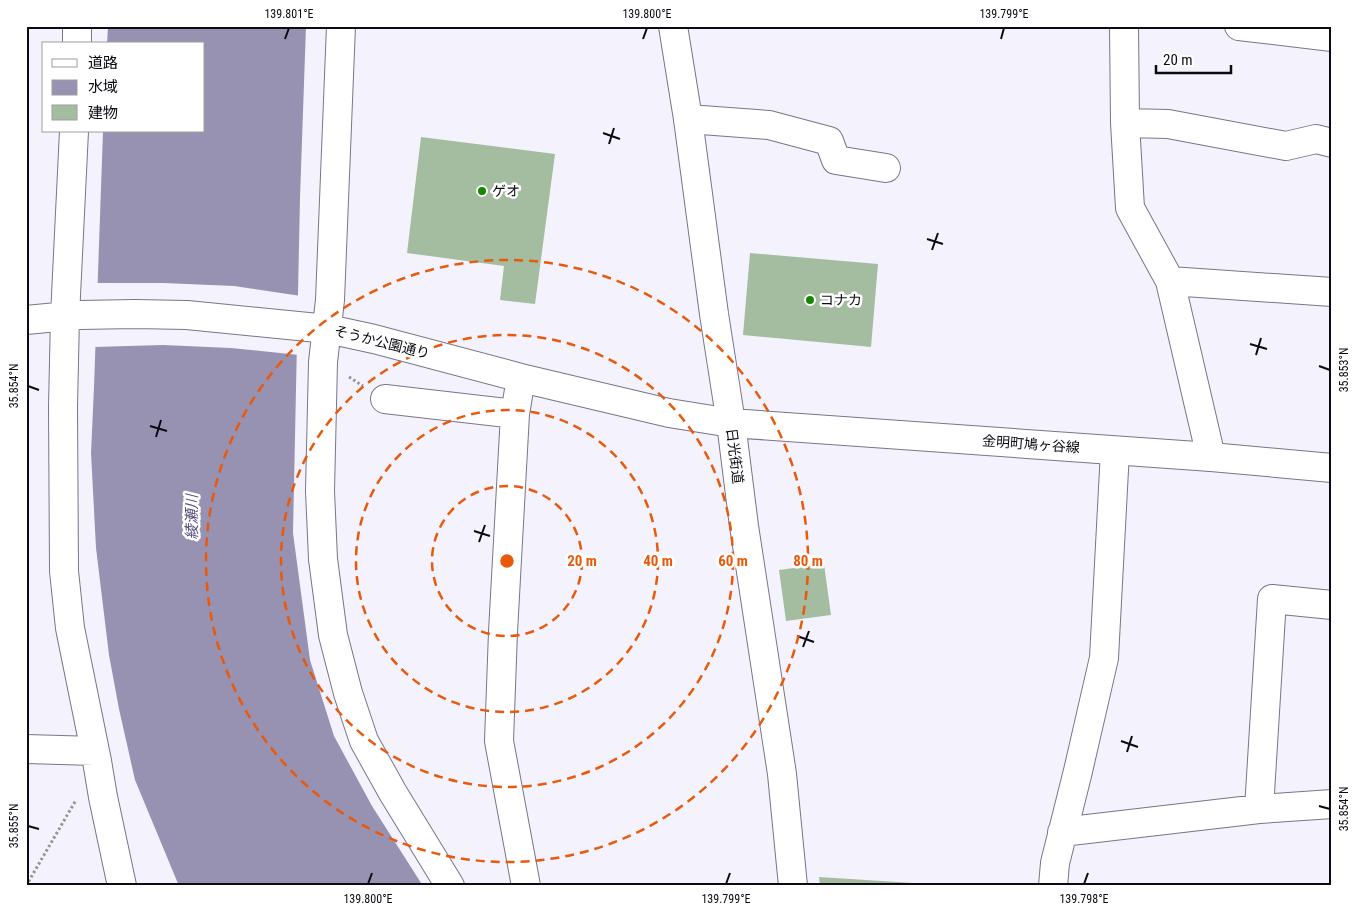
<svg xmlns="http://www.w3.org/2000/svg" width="1358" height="912" viewBox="0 0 1358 912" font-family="'Roboto Condensed','Noto Sans JP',sans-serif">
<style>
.water{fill:#9892b2}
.pier{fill:#f4f3fd}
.building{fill:#a4bca0}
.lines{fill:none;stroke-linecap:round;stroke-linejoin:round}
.minor-casing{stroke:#78748a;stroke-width:30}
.major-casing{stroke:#78748a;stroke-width:30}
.path{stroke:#95939c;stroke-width:3;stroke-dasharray:2.5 2.5;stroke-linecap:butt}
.minor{stroke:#fff;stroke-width:28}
.major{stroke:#fff;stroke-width:28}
.ticks{fill:none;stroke:#0c0a12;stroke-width:2}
.ring{fill:none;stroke:#e8590c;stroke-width:2.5;stroke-dasharray:9 6}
.poi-dot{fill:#178703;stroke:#fff;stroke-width:2}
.labels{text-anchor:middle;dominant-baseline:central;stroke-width:5;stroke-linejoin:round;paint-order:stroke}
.poi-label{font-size:14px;fill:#0c0a12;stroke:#fff;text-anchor:start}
.street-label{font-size:14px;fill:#0c0a12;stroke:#fff}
.water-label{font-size:15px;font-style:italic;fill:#564b7b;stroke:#fff}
.centre{fill:#e8590c;stroke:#fff;stroke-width:2.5}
.ring-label{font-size:15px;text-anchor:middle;font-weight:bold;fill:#e8590c;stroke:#fff;stroke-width:5;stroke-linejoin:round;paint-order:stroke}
.neatline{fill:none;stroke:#0c0a12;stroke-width:2}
.ticks-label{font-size:12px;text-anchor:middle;fill:#0c0a12}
</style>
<rect width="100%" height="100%" fill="#f4f3fd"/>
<!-- water -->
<path class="water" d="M108 26H306L300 198 293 533 310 660 334 736 372 806 423 886H179L135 780 119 709 109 655 96 548 91 453 94 387 103 131H204V44H107Z"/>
<!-- pier -->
<path class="pier" d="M96 283H163L234 286 301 296 299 355 231 348 163 345 93 347Z"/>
<!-- building -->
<path class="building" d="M421 137 555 154 535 304 500 300 504 266 407 253Z
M750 253 878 264 871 347 743 335Z
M824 564 831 615 786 621 779 570Z
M819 877 913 883V886H820Z"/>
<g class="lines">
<!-- minor casing -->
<g class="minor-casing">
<path id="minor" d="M341 26 330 300 323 362 320 491 323 559 333 635 348 693 364 741 393 793 450 886
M1124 26 1125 123 1130 208 1170 281 1211 457
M1239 26 1332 37
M77 44V26
M688 119 769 125 829 141 836 160 886 168
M1125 123 1168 124 1286 146 1316 139 1332 143
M74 131 65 316 63 407 64 571 70 628 97 761 103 797 122 886
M1170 281 1332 292
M26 320 79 315 135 314 187 315 328 329 374 339 521 378 669 413 731 423
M521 378 515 414 503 632 499 741 526 886
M385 399 515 414
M26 749 95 751
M1259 809 1272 599 1332 605
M1062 832 1259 809 1332 804
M1053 886 1055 863 1078 771 1104 658 1115 451"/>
</g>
<!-- major casing -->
<g class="major-casing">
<path id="major" d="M673 26 688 119 714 314 731 423 744 526 782 774 793 886
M731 423 1211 457 1332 468"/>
</g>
<!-- path -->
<path class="path" d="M349 377 363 386
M26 886 76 800"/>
<!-- minor -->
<use href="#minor" class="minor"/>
<!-- major -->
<use href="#major" class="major"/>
</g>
<!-- ticks -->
<path class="ticks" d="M285 39 289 28M643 39 647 28M1001 39 1004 28M603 133 620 139M609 144 614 128M927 239 943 244M932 250 938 233M1250 344 1267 349M1256 355 1261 338M1319 366 1330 370M28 386 39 390M150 426 167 431M156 437 161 420M474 531 490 536M479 542 485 525M797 636 814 642M803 647 809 631M1121 741 1138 747M1127 752 1132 736M1319 806 1330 809M28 826 39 829M368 884 372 873M726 884 730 873M1084 884 1088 873"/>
<!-- distance rings -->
<g class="ring">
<circle cx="507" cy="561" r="75"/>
<circle cx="507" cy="561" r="151"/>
<circle cx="507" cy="561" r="226"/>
<circle cx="507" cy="561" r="301"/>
</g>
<!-- markers -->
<g class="poi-dot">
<circle cx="482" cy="191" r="5"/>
<circle cx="810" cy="300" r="5"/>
</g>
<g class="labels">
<!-- poi labels -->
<g class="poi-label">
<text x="492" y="191">ゲオ</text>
<text x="820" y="300">コナカ</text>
</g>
<!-- street labels -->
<g class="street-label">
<text transform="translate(382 342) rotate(14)">そうか公園通り</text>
<text transform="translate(1031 444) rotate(4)">金明町鳩ヶ谷線</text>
<text transform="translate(735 456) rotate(83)">日光街道</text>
</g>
<!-- water labels -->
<g class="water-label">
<text transform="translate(192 517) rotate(-90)">綾瀬川</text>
</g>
</g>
<circle cx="507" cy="561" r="8" class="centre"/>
<g class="ring-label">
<text x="582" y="566">20 m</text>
<text x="658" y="566">40 m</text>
<text x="733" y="566">60 m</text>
<text x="808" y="566">80 m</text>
</g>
<!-- border -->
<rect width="1358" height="912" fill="none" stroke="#ffffff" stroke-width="55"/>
<!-- legend -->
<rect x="42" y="42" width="162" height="90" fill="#ffffff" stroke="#9e9da0"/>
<rect x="52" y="59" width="25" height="8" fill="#ffffff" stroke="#9e9da0"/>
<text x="88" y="68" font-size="15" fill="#0c0a12">道路</text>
<rect x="52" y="80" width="25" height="15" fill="#9892b2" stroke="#9e9da0"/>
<text x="88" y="92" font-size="15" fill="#0c0a12">水域</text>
<rect x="52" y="105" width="25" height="15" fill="#a4bca0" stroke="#9e9da0"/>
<text x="88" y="118" font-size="15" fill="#0c0a12">建物</text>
<!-- scale -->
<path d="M1156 65v8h75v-8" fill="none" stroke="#0c0a12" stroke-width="2.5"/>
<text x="1163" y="65" font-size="15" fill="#0c0a12" stroke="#ffffff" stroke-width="4" paint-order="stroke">20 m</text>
<rect x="28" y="28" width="1302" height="856" class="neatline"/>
<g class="ticks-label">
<text x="289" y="18">139.801°E</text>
<text x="647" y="18">139.800°E</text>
<text x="1004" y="18">139.799°E</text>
<text transform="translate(1344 370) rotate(-90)" y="4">35.853°N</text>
<text transform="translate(14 386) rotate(-90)" y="4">35.854°N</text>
<text transform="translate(1344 809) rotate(-90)" y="4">35.854°N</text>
<text transform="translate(14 826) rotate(-90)" y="4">35.855°N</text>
<text x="368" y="903">139.800°E</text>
<text x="726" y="903">139.799°E</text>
<text x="1084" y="903">139.798°E</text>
</g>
</svg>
